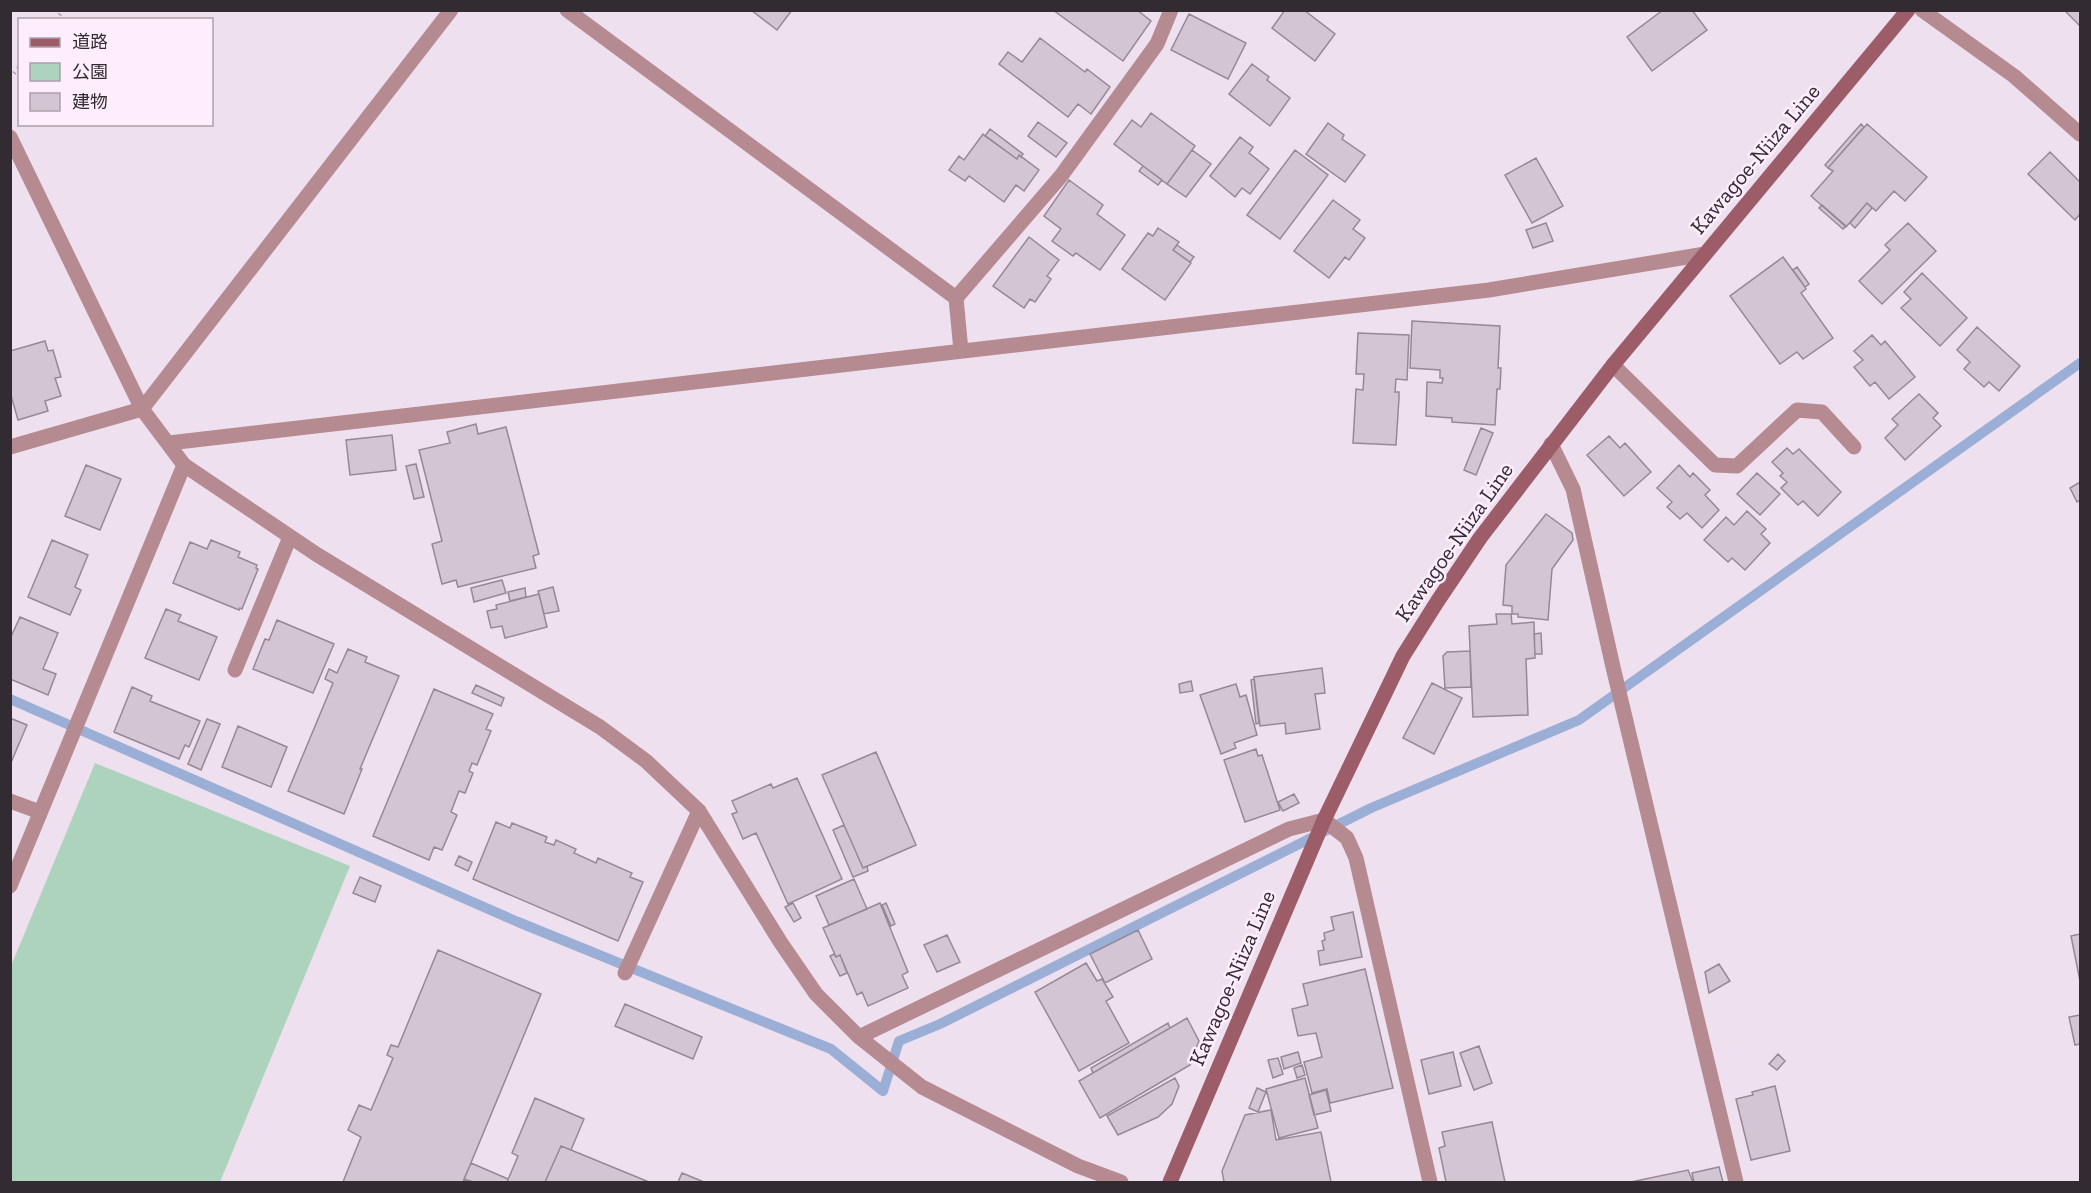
<svg xmlns="http://www.w3.org/2000/svg" width="2091" height="1193" viewBox="0 0 2091 1193" font-family="'Zilla Slab','Noto Sans JP',serif">
<style>
.green{fill:#add3bc}
.lines{fill:none;stroke-linecap:round;stroke-linejoin:round}
.stream{stroke:#9aaed6;stroke-width:10}
.building{fill:#d4c5d5;stroke:#968897;stroke-width:1.5}
.path{stroke:#ab9fab;stroke-width:4;stroke-dasharray:1.5 4.5;stroke-linecap:butt}
.service{stroke:#b68a91;stroke-width:15}
.minor{stroke:#b68a91;stroke-width:15}
.tertiary{stroke:#b68a91;stroke-width:15}
.secondary{stroke:#9c5d68;stroke-width:15}
.labels{text-anchor:middle;dominant-baseline:central;stroke-width:5;stroke-linejoin:round;paint-order:stroke}
.street-label{font-size:22px;fill:#322c32;stroke:#fdedfd}
</style>
<rect width="100%" height="100%" fill="#efe0f0"/>
<!-- green -->
<path class="green" d="M95 763 350 866 220 1182H11V966Z"/>
<g class="lines">
<!-- stream -->
<path class="stream" d="M10 699 518 922 831 1049 883 1091 899 1041 940 1024 1371 808 1579 720 2080 363"/>
</g>
<!-- building -->
<path class="building" d="M751 10H792L777 30Z
M1053 10H1137L1151 21 1123 61Z
M1285 10H1304L1335 34 1315 61 1272 28Z
M1663 10H1692L1707 30 1652 71 1627 37Z
M2080 10V26L2065 11Z
M1189 14 1246 43 1228 79 1171 50Z
M1040 38 1085 72 1087 69 1110 87 1091 114 1078 104 1068 117 999 64 1008 52 1022 62Z
M1252 64 1269 77 1267 80 1290 98 1270 126 1229 94Z
M1151 113 1195 146 1167 184 1114 144 1132 120 1141 127Z
M1038 122 1067 143 1056 157 1028 136Z
M1328 123 1344 135 1342 139 1365 155 1345 182 1306 154Z
M1861 124 1864 127 1828 168 1825 165Z
M1867 124 1927 177 1905 201 1894 191 1876 211 1867 203 1846 227 1811 196 1833 171 1828 168Z
M990 129 1023 154 1021 157 1019 155 1017 159 985 136Z
M983 134 1017 159 1019 155 1039 170 1024 191 1016 185 1004 202 969 176 965 181 949 170 959 156 964 160Z
M1240 137 1253 147 1249 153 1269 169 1250 194 1242 188 1235 197 1210 176Z
M1192 150 1211 164 1186 197 1167 184Z
M1295 150 1328 175 1280 239 1247 215Z
M2050 152 2080 182V214L2075 220 2028 174Z
M1536 158 1563 206 1532 223 1505 175Z
M1143 166 1162 180 1158 185 1139 171Z
M1069 180 1103 205 1097 214 1125 235 1100 270 1076 253 1073 256 1052 241 1061 229 1044 216Z
M1333 200 1360 220 1353 229 1365 238 1349 260 1345 257 1329 278 1294 251Z
M1867 203 1872 208 1855 228 1850 223Z
M1822 205 1846 226 1843 229 1819 208Z
M1546 223 1553 241 1533 248 1526 230Z
M1908 223 1936 251 1882 304 1859 281 1890 250 1885 245Z
M1158 228 1179 242 1173 250 1191 263 1165 300 1122 269 1148 233 1153 236Z
M1029 237 1059 260 1047 276 1051 279 1035 302 1030 299 1024 308 993 286Z
M1177 245 1194 257 1190 262 1173 250Z
M1783 257 1805 287 1806 289 1801 293 1833 338 1803 359 1797 352 1780 364 1730 296Z
M1797 267 1809 284 1805 287 1793 270Z
M1922 273 1967 318 1940 346 1901 308 1911 299 1904 292Z
M1412 321 1500 326 1498 368H1501L1500 389H1497L1495 425 1452 422V418L1426 416 1427 382 1442 383 1443 378H1440V370L1410 368Z
M1977 327 2020 366 1999 391 1989 382 1984 387 1964 369 1970 362 1957 350Z
M1358 333 1409 335 1407 380 1396 379 1395 392H1399V398L1396 445 1353 443 1356 389 1363 390 1364 374H1356Z
M1872 335 1881 345 1885 341 1915 377 1889 399 1875 382 1870 386 1854 367 1863 360 1854 351Z
M45 341 48 351 53 350 61 377 55 378 61 396 45 401 48 411 18 420 10 392V351Z
M1919 394 1938 413 1933 418 1941 426 1905 460 1885 438 1898 425 1892 419Z
M476 424 478 434 506 427 539 554 533 556 536 568 458 587 456 580 442 584 432 544 442 541 419 450 450 443 447 432Z
M1481 428 1493 433 1476 475 1464 470Z
M392 435 396 470 350 475 346 440Z
M1609 436 1620 448 1625 443 1651 472 1624 496 1587 455Z
M1787 448 1793 454 1799 449 1841 492 1818 516 1803 501 1798 505 1781 488 1787 482 1780 476 1783 473 1772 462Z
M416 464 424 497 414 499 406 466Z
M86 465 121 479 100 530 65 516Z
M1679 465 1690 477 1693 473 1710 490 1705 495 1719 510 1702 528 1687 513 1680 519 1667 507 1672 502 1657 488Z
M1757 473 1780 494 1760 515 1737 494Z
M2080 482V500L2077 502 2070 488Z
M1747 511 1766 529 1761 534 1770 543 1745 570 1732 558 1728 562 1704 540 1726 517 1734 525Z
M1546 514 1572 533 1573 540 1552 569 1548 620 1518 617V614H1512V606L1503 605 1506 565Z
M52 540 88 555 75 587 81 590 70 615 28 597Z
M211 540 240 552 238 557 257 565 256 568 258 569 242 609 240 608 239 610 173 583 190 542 207 549Z
M502 580 506 593 474 602 471 588Z
M553 587 559 611 544 614 538 591Z
M525 588 526 597 510 601 508 592Z
M539 594 547 627 505 638 502 626 491 628 487 611 497 609 496 605Z
M166 609 181 615 178 621 217 637 199 680 145 658Z
M1496 614H1511L1512 624 1534 622 1535 658 1526 659 1528 715 1473 717 1469 626 1497 624Z
M20 617 58 633 43 669 56 674 48 695 10 679V639Z
M277 620 334 644 313 693 253 669 265 639 269 640Z
M1541 633 1542 654H1535L1534 634Z
M348 649 367 657 365 662 399 676 360 769H362L344 814 288 791 333 683 325 679 329 669 337 673Z
M1470 651 1471 687 1445 688 1443 656 1447 652Z
M1322 668 1325 693 1315 694 1320 729 1286 734 1285 723 1260 726 1254 677Z
M1254 679 1259 723 1256 724 1251 680Z
M1191 681 1193 691 1180 693 1179 684Z
M1432 683 1462 698 1434 754 1403 738Z
M1236 684 1240 697 1246 695 1257 735 1234 743 1236 748 1221 754 1200 695Z
M476 685 504 698 501 706 472 693Z
M132 687 152 696 150 701 200 721 189 747 185 745 179 759 114 732Z
M434 689 493 714 486 729 491 731 477 765 472 763 469 771 473 773 465 793 459 791 451 812 457 815 442 850 434 847 429 860 373 836Z
M10 718 27 725 10 765Z
M207 719 220 724 201 770 188 764Z
M238 726 287 747 271 787 222 767Z
M1256 749 1258 756 1262 755 1280 810 1245 822 1224 760Z
M876 752 916 845 863 868 822 775Z
M797 778 842 879 788 904 756 833 743 839 732 814 737 812 732 801 771 784 773 788Z
M1294 794 1299 803 1283 811 1278 802Z
M496 822 510 828 512 823 547 837 545 842 554 845 556 840 576 849 574 853 596 863 598 858 632 873 630 877 643 882 618 941 473 879Z
M844 825 863 868 867 866 868 871 853 877 833 830Z
M459 856 472 862 468 871 455 865Z
M360 877 381 886 375 902 353 893Z
M854 879 867 909 829 925 816 896Z
M793 903 801 918 794 922 785 907Z
M880 903 908 972 902 975 908 988 868 1006 862 992 857 995 840 955 836 957 823 928Z
M886 903 895 924 891 926 882 905Z
M1353 912 1362 957 1320 965 1318 951 1324 950 1322 941 1325 940 1324 933 1334 930 1331 917Z
M1138 930 1152 959 1105 983 1090 954Z
M2080 934V981L2071 936Z
M947 935 960 962 937 972 924 945Z
M438 950 541 994 463 1182H343L361 1137 348 1130 359 1105 371 1110 393 1058 387 1055 391 1045 398 1047Z
M834 954 836 957 840 955 847 973 840 976 830 956Z
M1086 963 1097 981 1102 979 1113 997 1106 1001 1129 1043 1079 1071 1035 992Z
M1719 964 1730 981 1709 993 1705 972Z
M1365 969 1393 1088 1330 1103 1327 1089 1312 1093 1304 1062 1322 1057 1316 1033 1298 1036 1292 1009 1308 1005 1303 984Z
M625 1004 702 1037 693 1059 615 1026Z
M2080 1015V1044L2075 1045 2069 1017Z
M1187 1018 1199 1041 1190 1065 1100 1118 1079 1081Z
M1168 1023 1170 1028 1093 1073 1091 1068Z
M1479 1046 1492 1083 1474 1090 1460 1053Z
M1298 1052 1301 1063 1284 1069 1281 1057Z
M1453 1052 1461 1086 1429 1094 1421 1060Z
M1778 1054 1785 1061 1777 1070 1769 1064Z
M1278 1058 1283 1074 1273 1078 1268 1060Z
M1302 1065 1305 1075 1297 1078 1294 1068Z
M1175 1078 1179 1086 1172 1104 1158 1117 1118 1135 1107 1116Z
M1305 1078 1318 1128 1279 1138 1266 1089Z
M1775 1086 1790 1151 1751 1160 1736 1099 1753 1095 1752 1092Z
M1257 1088 1266 1092 1258 1112 1249 1108Z
M1326 1090 1331 1111 1314 1115 1309 1095Z
M535 1098 584 1119 571 1150 561 1146 545 1182H507L518 1156 512 1153Z
M1271 1110 1276 1140 1321 1132 1331 1182H1224L1222 1171 1245 1115Z
M1492 1122 1505 1182H1446L1439 1148 1445 1146 1442 1132Z
M561 1146 571 1150 649 1182H545Z
M471 1163 508 1179 507 1182H473L464 1179Z
M1719 1167 1723 1182H1694L1692 1173Z
M1688 1170 1693 1182H1631Z
M682 1173 704 1182H678Z"/>
<g class="lines">
<!-- path -->
<path class="path" d="M56 20 63 10
M10 78 20 66"/>
<!-- service -->
<path class="service" d="M1613 365 1715 465 1737 466 1797 410 1822 412 1854 447
M235 670 290 537
M625 973 699 811"/>
<!-- minor -->
<path class="minor" d="M567 10 956 298
M10 137 142 409 184 465 316 554 600 727 646 761 699 811 781 943 816 994 859 1037 922 1087 1078 1166 1121 1182
M961 351 956 298 1061 176 1157 44 1171 10
M169 443 1489 290 1705 254
M1551 444 1573 489 1613 667 1736 1182
M10 447 142 409 451 10
M10 801 40 812
M859 1037 1289 829 1324 820 1347 838 1356 858 1430 1182"/>
<!-- tertiary -->
<path class="tertiary" d="M1922 10 2014 76 2080 134
M10 886 184 465"/>
<!-- secondary -->
<path class="secondary" d="M1170 1182 1324 820 1403 656 1437 602 1480 538 1613 365 1908 10"/>
</g>
<g class="labels">
<!-- street labels -->
<g class="street-label">
<text transform="translate(1755 159) rotate(-50)">Kawagoe-Niiza Line</text>
<text transform="translate(1454 542) rotate(-55)">Kawagoe-Niiza Line</text>
<text transform="translate(1232 978) rotate(-67)">Kawagoe-Niiza Line</text>
</g>
</g>
<!-- border -->
<rect width="2091" height="1193" fill="none" stroke="#322c32" stroke-width="24"/>
<!-- legend -->
<rect x="18" y="18" width="195" height="108" fill="#fdedfd" stroke="#aca0ac" stroke-width="1.5"/>
<rect x="30" y="38" width="30" height="9" fill="#9c5d68" stroke="#aca0ac" stroke-width="1.5"/>
<text x="72" y="48" font-size="18" fill="#322c32">道路</text>
<rect x="30" y="63" width="30" height="18" fill="#add3bc" stroke="#aca0ac" stroke-width="1.5"/>
<text x="72" y="78" font-size="18" fill="#322c32">公園</text>
<rect x="30" y="93" width="30" height="18" fill="#d4c5d5" stroke="#aca0ac" stroke-width="1.5"/>
<text x="72" y="108" font-size="18" fill="#322c32">建物</text>
</svg>
